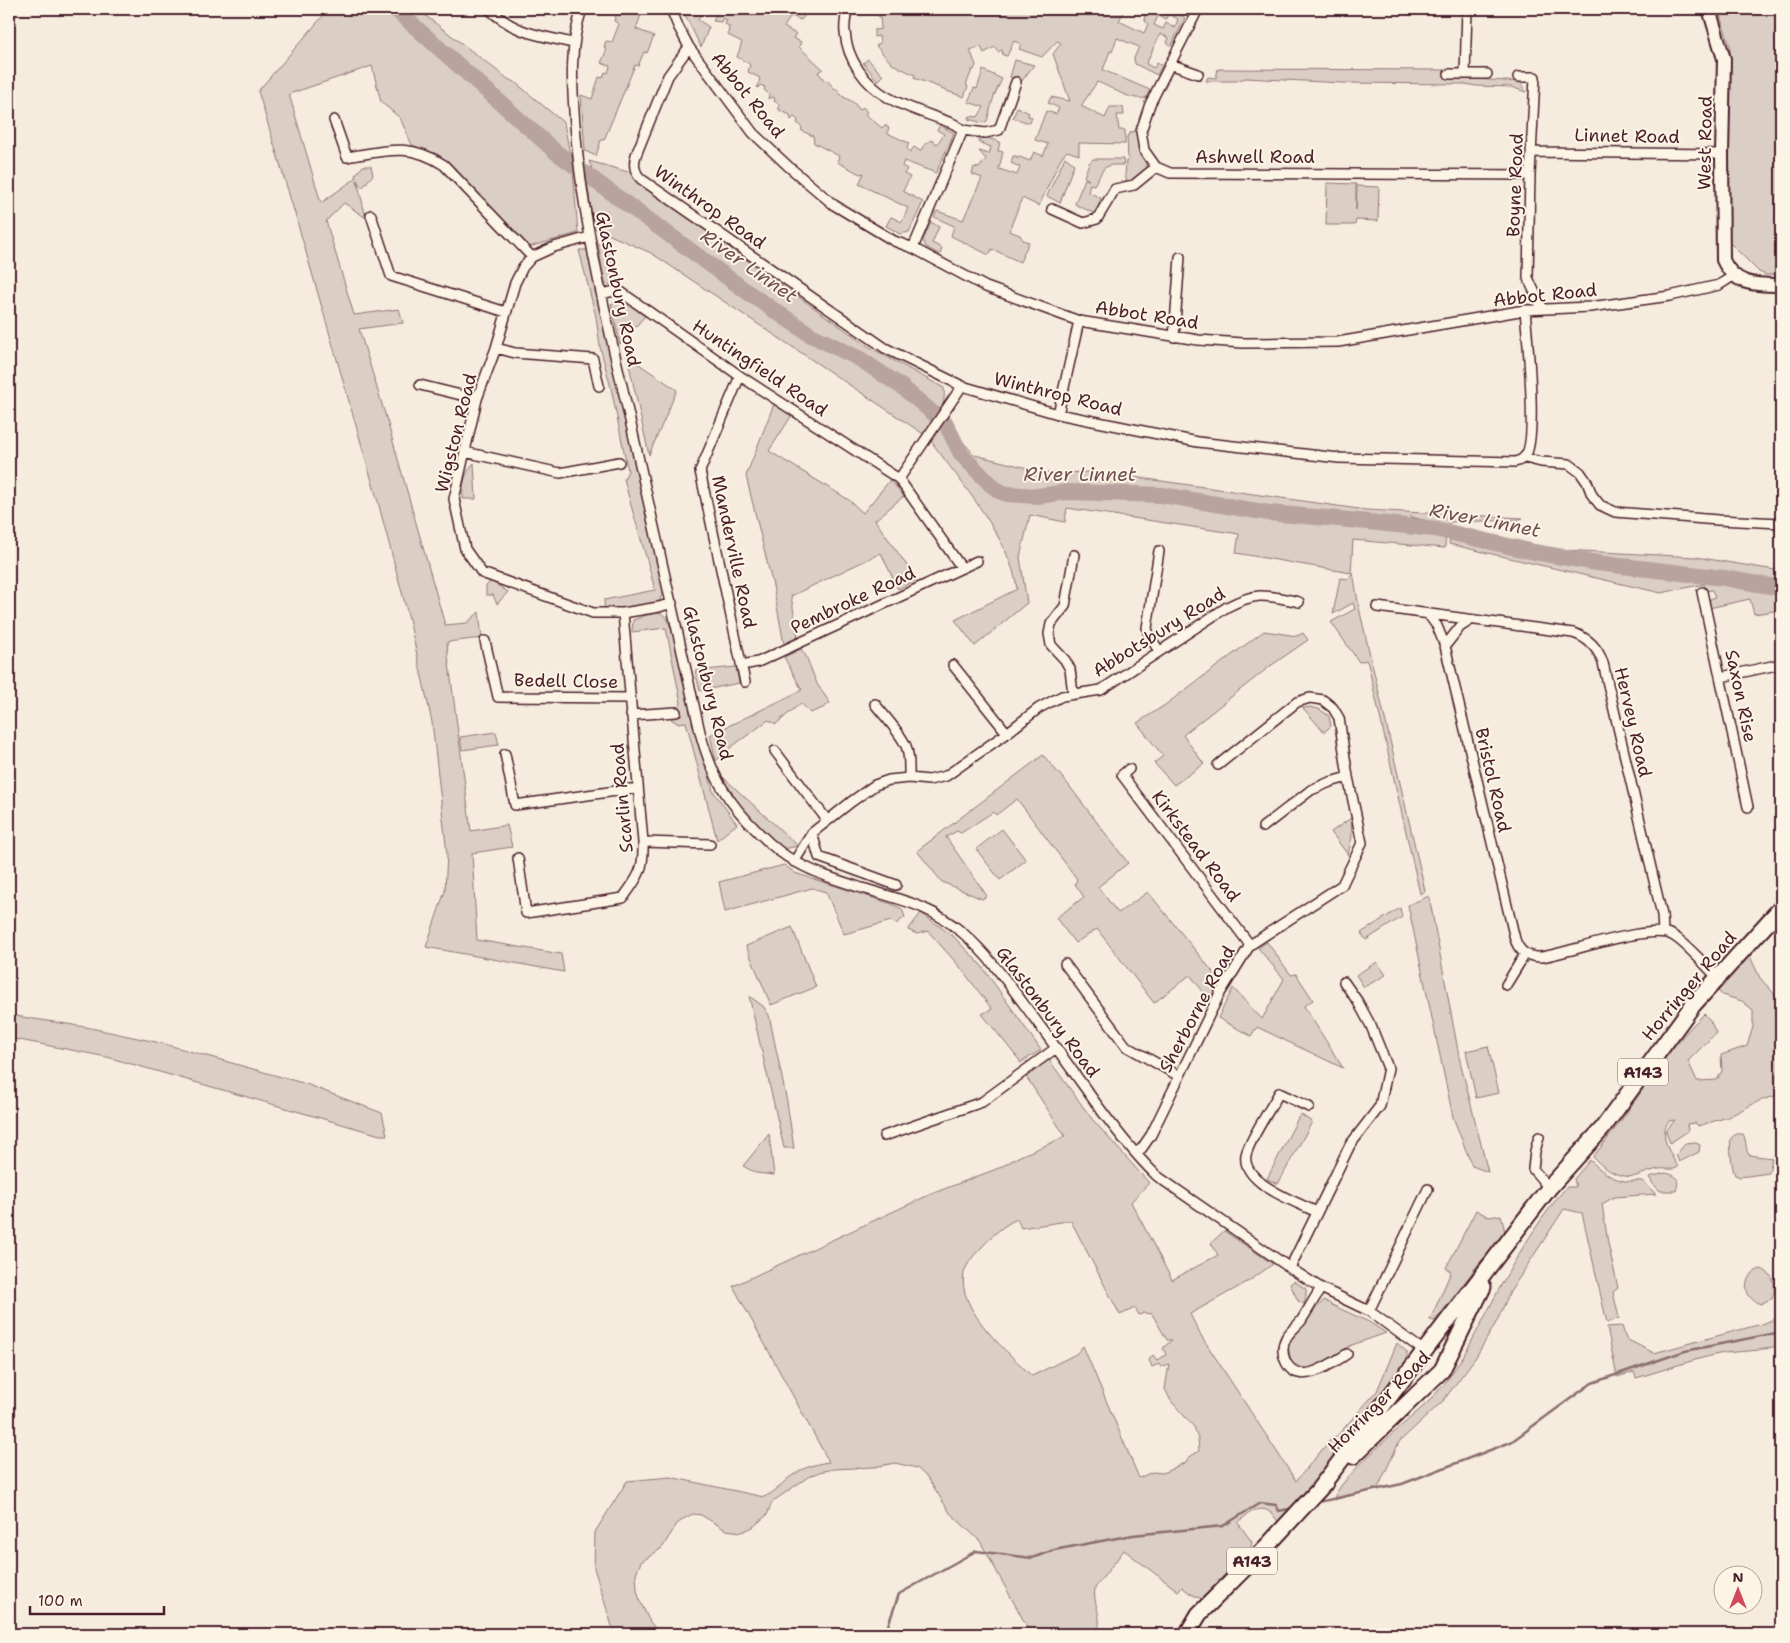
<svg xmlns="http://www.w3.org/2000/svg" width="1790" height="1643" viewBox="0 0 1790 1643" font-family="'Shantell Sans',sans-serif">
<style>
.green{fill:#dbcec4;stroke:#927678;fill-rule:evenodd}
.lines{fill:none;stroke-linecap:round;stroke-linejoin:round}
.stream{stroke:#8c6e70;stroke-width:2.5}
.river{stroke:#b8a39e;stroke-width:16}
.street-casing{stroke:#4a1f2b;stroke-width:12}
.secondary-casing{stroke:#4a1f2b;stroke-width:16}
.primary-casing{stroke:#4a1f2b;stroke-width:19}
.street{stroke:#fcf5e5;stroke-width:9}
.secondary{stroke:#fcf5e5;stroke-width:12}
.primary{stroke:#fcf5e5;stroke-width:15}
.labels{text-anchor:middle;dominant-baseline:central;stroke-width:4;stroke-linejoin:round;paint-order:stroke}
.shield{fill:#fcf5e5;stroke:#7f5f63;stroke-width:1}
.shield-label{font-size:16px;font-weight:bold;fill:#4a1f2b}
.street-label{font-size:18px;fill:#4a1f2b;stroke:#fcf5e5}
.water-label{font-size:19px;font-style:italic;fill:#704d53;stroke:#fcf5e5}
</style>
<rect width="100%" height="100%" fill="#f5ecde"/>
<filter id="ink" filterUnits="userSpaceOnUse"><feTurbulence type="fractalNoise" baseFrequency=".02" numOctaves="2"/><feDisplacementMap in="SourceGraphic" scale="10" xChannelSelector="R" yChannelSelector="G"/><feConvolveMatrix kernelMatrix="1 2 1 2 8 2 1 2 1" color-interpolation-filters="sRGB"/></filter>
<g filter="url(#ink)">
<!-- green -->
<path class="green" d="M329 9H430L426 16 508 79 516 83 564 123 573 170 578 233 529 247 442 158 412 145 400 118 381 102 372 66 289 94 321 203 356 178 355 175 363 166H371L373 175 362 188 357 180 366 218 344 203 326 221 354 315 399 309 403 323 359 329 388 424 445 625 467 623 479 612 482 638 447 642 448 656 471 831 507 825 512 847 472 853 477 940 561 954 564 972 426 947 445 891 447 854 432 722 409 619 378 502 295 214 258 91Z
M625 9 641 15 636 29 654 36 647 53 644 52 638 66 635 65 604 140H601L596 156 585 151 581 95 592 99 599 77 603 78 605 72 608 73 610 66 601 63 607 49 604 47 606 41 612 42 619 24 614 21 617 13 623 15Z
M682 9H704L698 20 709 27 701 47Z
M719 9H810L801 20 791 16 784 27 796 34 793 38 801 42 799 47 823 69 818 72 825 81 827 80 835 89H837L842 96 853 102 860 110 863 107 867 112 865 114 882 128 885 125 889 128 887 133 909 143 907 148 910 152 914 147 920 151 925 144 931 140 937 144 944 134 937 130 940 125 954 133 936 173 904 161 902 166 907 169 904 174 910 177 903 191 923 202 909 232 900 234 886 226 891 217 902 222 908 208 859 184 864 173 860 174 837 162 839 156 814 143 813 136 802 131 801 126 797 123 798 120 794 117 791 120 790 115 779 110V104L774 101 775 98 771 97 768 99 769 94 764 90 765 87 760 85 758 88 757 87 760 78 748 72 750 65 748 63 737 57 742 42 728 35 729 26 725 24 727 20 723 18 721 22 713 21Z
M884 9H1086L1085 12 1091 15 1094 14 1092 9H1125L1119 21 1144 33 1148 24 1145 21 1144 13 1146 9H1170L1185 18 1171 46 1167 43 1169 38 1160 34 1146 64 1154 68 1157 63 1162 66 1157 75 1135 64 1134 58 1139 47 1117 38 1112 52 1110 51 1103 70 1150 90 1146 98C1129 101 1112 87 1097 82L1081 106 1105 118 1110 107H1123L1124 115H1117L1119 130H1125V144L1079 143V155L1067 151 1061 158 1039 206 1022 198 1009 231 1020 235 1023 240 1029 242 1020 262 992 249 989 255 951 236 954 226 934 217 937 211 963 220 982 178 972 174 974 167 979 168 986 159 979 151 989 154 991 147 978 142 981 136 1000 142 998 151 1003 152 999 169 1017 175 1020 167 1011 163 1013 156H1016L1018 159 1017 156 1030 161 1034 152 1043 156 1048 144 1035 140 1046 111 1056 114 1059 108 1048 103 1051 97 1070 101 1053 54 1061 43 1057 41 1042 57 1019 49 1021 44 1014 41 1007 56 1003 55 1002 50 998 52 995 47 984 53 981 47 970 50 976 65 974 70H972L966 85 968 86 964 97 941 89V88L914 78 915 75 892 64 876 46 880 43 879 36 874 37V30L881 29 880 17 878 16ZM1168 14 1178 19 1175 28 1166 23 1163 29 1154 25 1158 16 1166 19Z
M1718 9H1781V274L1766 275 1759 272 1729 242 1730 46Z
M868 59 883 76 878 81 863 63Z
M1015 60 1034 65 1021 82 1010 77Z
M1218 69 1446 70V77L1520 82 1526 92 1511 87 1476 86 1465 84 1343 83 1245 78 1237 81H1206L1208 77 1216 78Z
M983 70 1002 79 994 96 987 121 983 123 968 119 970 116 978 117 984 107 968 102 974 88 977 89Z
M1017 107 1029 113 1028 116 1032 117 1030 123 1013 118Z
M1136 131 1139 152 1148 168 1133 182 1128 181 1125 177 1126 161 1128 159 1127 137 1131 132Z
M1065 157 1074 164 1060 203 1047 196Z
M1093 159H1123L1124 165H1111L1104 168 1094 185 1090 184 1088 192 1101 198 1096 214 1076 205 1075 203 1085 179 1089 180 1084 177 1089 163Z
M589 161 632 173 638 183 871 348 944 388C946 410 937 418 925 435L651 253 594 228 587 182 589 176 585 164 593 172Z
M1327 183 1356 184V210L1357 186 1379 187 1378 221 1356 220 1355 225H1326Z
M931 222 939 227 932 243 942 248 940 255 926 247 923 240Z
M598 244H609L616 285 605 284Z
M579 250H592L663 582V594L658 603 605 614 604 600 655 590C646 553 633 516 624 479L628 471 611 388 600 347 596 317Z
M623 300 645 316 620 344 611 304Z
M627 356 677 390 649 455Z
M774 404 792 415 769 451 849 500 863 513 890 480 904 496 875 520 917 580 898 589 881 553 791 596 798 637 784 644 773 586 746 476Z
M943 421 975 455 1048 473 1098 472 1366 510 1523 518 1515 520 1451 522 1447 525 1410 517 1446 529 1445 548 1353 540 1351 573 1236 553 1239 534 1067 508 1065 522 1030 515 1020 557 1027 603 975 646 955 620 1017 589C1011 539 960 482 931 441Z
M474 463 476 499H463C462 486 465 471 474 463Z
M1450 531 1527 548 1696 557 1781 571V587L1670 569 1660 573 1719 579 1781 590V610L1754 614 1750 599 1709 608 1710 599 1715 597 1712 590 1706 591 1704 584 1661 593 1449 544Z
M1353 572 1359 608 1423 881 1425 891 1420 894 1368 664 1366 660 1359 662 1331 622 1355 609 1353 603 1333 614 1340 578 1349 579Z
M491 581 508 592 497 604 493 595H486V586Z
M661 613 667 618 672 631 713 791 737 824 717 840 686 722 677 723 672 720 670 712H676L681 703 666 628 632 632 633 620 647 615Z
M1264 631 1297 636 1303 633 1308 640 1269 667 1183 735 1204 764 1174 785 1154 763 1163 756 1137 723 1165 705Z
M801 649 806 656 817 684 830 703 823 708 810 713 801 703 776 724 768 720C751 734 731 745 716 761L710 735 802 690 784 657Z
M736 667 739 683 700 691 695 671Z
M1310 707 1319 709 1329 716 1331 726 1324 732 1303 708Z
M496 732 499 745 462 750 460 737Z
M1043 755 1067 783 1128 863 1098 887 1118 913 1148 892 1221 982 1209 999 1190 975 1154 1003 1097 929 1075 943 1056 918 1084 897 1075 884 1077 879 1017 799 996 815 993 812 961 833 957 831 946 837 987 896 982 899 942 882 917 851Z
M723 777 798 846 784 849C764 832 728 802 723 777Z
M1351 818 1352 837 1348 855 1331 832Z
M1002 829 1026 860 1000 880 976 849Z
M784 865 795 873 892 904 902 909 905 917 896 924 891 921 844 934 826 892 812 888 725 912 719 882Z
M1429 896 1460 1061 1488 1172 1472 1166 1453 1117 1408 905Z
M1400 908 1402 917 1366 940 1361 933Z
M921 913 953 936 981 965 1041 1050 1020 1063V1061L982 1014 992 1009 960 967 928 931 917 934 908 930Z
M792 927 816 987 771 1005 746 946Z
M1267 942 1291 975 1296 974 1313 1000 1304 1006 1343 1068 1257 1027 1251 1036 1218 1018 1233 988 1262 1019 1284 979 1258 948Z
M1747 950 1760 978 1779 999H1781V1094L1759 1101 1728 1117 1698 1126 1696 1123 1687 1124 1688 1131 1670 1143 1666 1131 1675 1120 1669 1121C1658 1135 1670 1153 1678 1167 1673 1171 1665 1168 1659 1169 1651 1170 1644 1174 1636 1176 1619 1179 1604 1169 1593 1157 1632 1111 1660 1055 1704 1014L1710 1020 1716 1033 1688 1061 1697 1081 1717 1080 1722 1071 1721 1055 1747 1046 1753 1027V1010L1742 1001 1722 995 1715 987Z
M1377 962 1386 975 1364 987 1356 975Z
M749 996 763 1006 769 1015 787 1102 794 1148H784Z
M9 1015 86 1027 161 1043 306 1084 382 1113 387 1135H380L107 1057 9 1038Z
M1488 1046 1499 1093 1476 1098 1466 1051Z
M1049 1060 1092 1119 1149 1183 1131 1202 1172 1280 1218 1255 1211 1243 1224 1231 1273 1264 1249 1281 1190 1314 1200 1334 1296 1481 1331 1439 1336 1437 1377 1391 1397 1343 1407 1352V1360L1366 1411 1352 1436 1306 1496 1279 1523C1276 1520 1274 1515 1271 1513 1259 1503 1246 1515 1238 1523L1252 1542 1251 1546 1202 1599 1191 1594 1182 1587 1178 1591 1124 1550 1095 1588C1092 1604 1105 1619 1096 1634H1082L1068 1629 1065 1631V1634H1031L980 1541 950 1513 928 1478 917 1468 895 1463 874 1467 834 1469 819 1472 808 1477 772 1502 767 1515 753 1527 742 1532 726 1530 701 1515 693 1514 685 1518 677 1524 662 1548 641 1562 636 1573 637 1590 640 1601 650 1622 660 1634H619L612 1626 594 1568 595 1532 627 1481 670 1477 764 1497C773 1493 778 1488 784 1482 797 1470 812 1464 829 1462L733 1286 931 1194 999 1168 1020 1156 1051 1143 1065 1136 1025 1075ZM1017 1219 1021 1228 1068 1221H1071L1120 1315 1135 1308 1139 1315 1144 1313 1152 1314 1167 1340H1172L1163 1348 1166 1355 1157 1360 1153 1355 1149 1360 1152 1367 1159 1364 1161 1367 1169 1364 1165 1389 1171 1401 1194 1427 1198 1438 1199 1451 1188 1458 1186 1462 1163 1473 1152 1472 1139 1478 1083 1346 1076 1354 1032 1376C1009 1353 956 1310 964 1273 967 1263 974 1255 981 1248 991 1237 1003 1225 1017 1219Z
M1300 1114 1312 1122 1278 1184 1267 1179Z
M769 1134 774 1175 756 1173 743 1166Z
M1737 1134H1743C1747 1141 1745 1149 1749 1155L1772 1158 1769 1173 1740 1177 1735 1175C1732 1170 1729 1144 1731 1139 1732 1136 1735 1135 1737 1134Z
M1696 1143 1700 1145 1699 1152 1679 1162 1676 1155 1685 1144Z
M1590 1160C1600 1170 1611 1179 1625 1181 1631 1182 1636 1180 1642 1181L1656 1194 1614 1197 1602 1204 1608 1243 1618 1288 1613 1292 1619 1318 1607 1323 1582 1213 1564 1209 1510 1292 1497 1321 1476 1357 1443 1401 1399 1442 1378 1488 1334 1500C1334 1482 1411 1418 1428 1402 1459 1371 1477 1331 1497 1293 1515 1259 1535 1226 1559 1196L1567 1187H1576L1574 1179Z
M1665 1173C1677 1175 1680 1179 1676 1191H1660L1653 1184 1649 1177Z
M1476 1210 1489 1217 1501 1215 1506 1236 1481 1261 1435 1321 1430 1320 1451 1272 1446 1268Z
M1761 1269C1774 1274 1777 1286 1772 1298L1761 1304C1742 1299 1741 1274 1761 1269Z
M1294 1281 1306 1289V1297L1304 1304 1298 1301 1290 1284Z
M1324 1300 1332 1305 1369 1322 1386 1333 1352 1345 1315 1367 1305 1370 1291 1362 1288 1346 1299 1327Z
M1781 1316V1344C1761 1353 1740 1350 1719 1354 1691 1360 1664 1370 1636 1378L1634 1372 1617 1377 1607 1327 1622 1326 1626 1339 1654 1353 1765 1323Z"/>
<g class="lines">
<!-- stream -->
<path class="stream" d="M1314 1503 1402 1484 1511 1442 1592 1383 1685 1351 1781 1332
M885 1634 899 1594 976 1551 1032 1558 1054 1550 1133 1535 1223 1526 1260 1503 1276 1505 1279 1511 1294 1508"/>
<!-- river -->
<path class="river" d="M395 9 557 153 753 296 811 335 860 359 902 387 946 424 961 454 990 484 999 491 1007 494 1038 496 1068 492 1162 495 1269 513 1339 519 1435 529 1534 552 1597 563 1724 578 1781 588"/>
<!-- street casing -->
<g class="street-casing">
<path id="street" d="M489 9C516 34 538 35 573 43
M582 9C569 47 572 85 575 125 583 228 609 328 632 429 655 530 678 631 700 732 712 777 727 802 760 834 771 845 782 855 796 862 817 874 840 881 862 888 902 900 932 906 964 934 987 954 1005 979 1023 1003 1044 1031 1065 1060 1085 1088 1107 1119 1130 1150 1157 1176L1290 1268 1321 1288 1369 1311 1424 1351
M671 9 678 26 689 47 753 133 788 166 834 205 894 241 913 248 986 287 1079 321 1198 340 1243 343 1338 342 1525 310 1590 307 1670 296 1719 285 1733 276
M847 9C846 16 844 25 845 32 847 59 865 85 889 98 906 108 934 116 954 124L963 130 913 248
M1198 9 1150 104 1141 131 1144 150 1156 167 1170 173 1530 175
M689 47 668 76 636 155C633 165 634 172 641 179L885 348 962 386 1058 414 1198 442 1339 458 1515 462C1519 461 1523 459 1525 456 1538 442 1527 334 1525 310
M1170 64 1198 74
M1449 74H1487
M1465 74 1467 9
M1518 77H1535L1530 175 1528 278 1542 308
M334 120 347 157C385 151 409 142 444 165L532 257
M963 130 985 133 999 130 1016 82
M1532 152 1722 154
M1052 209 1083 223 1097 219 1115 189 1134 185 1156 167
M371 215 391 276 506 312
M589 237 554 247 532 257 523 267 515 283 496 348 477 399 454 499 465 549 482 573 593 613H623L659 607 672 603
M602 294 618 290 740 376 899 479 961 567
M1174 337 1180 257
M496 348 515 353 593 359 599 386
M740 376 700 471 745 682
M420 385 477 399
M1058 414 1079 321
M465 452 560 473 619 462
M1525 458 1541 462 1569 464 1580 472 1587 482 1592 495 1600 505 1615 512 1718 520 1781 523
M899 479 962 386
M1702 592 1748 807
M1377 607 1573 633C1589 638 1598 648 1603 663L1662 915 1663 931
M1428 614 1437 626 1445 646 1515 939C1519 952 1527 957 1541 957 1569 953 1651 923 1672 935 1684 941 1706 966 1717 977
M485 641 498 697 630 698
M1445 646 1460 627 1471 620
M1159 651 1149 635 1147 628 1159 551
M742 665 758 662 977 561
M953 665 1007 733
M1721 677 1781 664
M1073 694 1070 669 1065 660 1051 645 1049 634 1051 624 1065 606 1074 555
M875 704C885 717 899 731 906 746 910 756 909 768 909 778
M631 715 676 712
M775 751 827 820
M505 754 515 805 638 788
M1129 769 1122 775 1250 945
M1263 827 1311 790 1330 782 1348 777
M812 833 819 857 896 885
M643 842 710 844
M518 858 526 913 623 898C639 876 644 870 643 842L623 613
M794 862 812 833 851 802 875 785 889 780 909 778 929 780 946 776 1007 733 1039 708 1062 696 1101 690 1227 607C1258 591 1266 595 1299 602
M1065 964 1126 1046 1179 1076
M1506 985 1525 954
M1309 1107 1279 1093C1271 1108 1249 1140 1246 1155 1241 1183 1298 1203 1317 1212
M884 1136 982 1102 1056 1048
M1539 1137 1535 1151 1533 1169 1549 1188
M1136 1153 1142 1148 1151 1135 1219 995 1250 945 1342 885 1362 843 1348 777 1339 718 1333 708 1323 700 1310 698 1297 702 1218 765
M1290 1268 1350 1145 1380 1106 1388 1068 1371 1026 1358 1002 1344 982
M1321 1288C1314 1299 1308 1310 1301 1321 1296 1327 1289 1332 1286 1338 1282 1346 1282 1353 1285 1360 1297 1389 1331 1364 1347 1354
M1369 1311 1428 1189"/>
</g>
<!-- secondary casing -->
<g class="secondary-casing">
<path id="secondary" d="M1709 9 1724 59 1722 154 1723 260C1735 286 1756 285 1781 285"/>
</g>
<!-- primary casing -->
<g class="primary-casing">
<path id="primary" d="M1353 1456 1442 1370 1483 1287
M1319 1489 1549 1188 1602 1129 1693 1005 1781 908
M1187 1634 1199 1614 1268 1545 1325 1483"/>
</g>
<!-- street -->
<use href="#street" class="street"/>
<!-- secondary -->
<use href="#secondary" class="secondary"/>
<!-- primary -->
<use href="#primary" class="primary"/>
</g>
</g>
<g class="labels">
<!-- shield labels -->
<g class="shield">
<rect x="1618" y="1058.5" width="50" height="27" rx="4"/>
<rect x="1227" y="1547.5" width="50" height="27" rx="4"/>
</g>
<g class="shield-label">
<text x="1643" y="1072">A143</text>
<text x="1252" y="1561">A143</text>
</g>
<!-- street labels -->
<g class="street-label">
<text transform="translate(748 95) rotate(51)">Abbot Road</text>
<text transform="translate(1627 136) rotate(1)">Linnet Road</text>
<text transform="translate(1705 143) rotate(-89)">West Road</text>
<text x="1255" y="157">Ashwell Road</text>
<text transform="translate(1515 185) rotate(-88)">Boyne Road</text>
<text transform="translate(710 207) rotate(35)">Winthrop Road</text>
<text transform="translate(618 289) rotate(78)">Glastonbury Road</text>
<text transform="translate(1545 295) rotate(-6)">Abbot Road</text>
<text transform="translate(1147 315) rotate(9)">Abbot Road</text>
<text transform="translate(760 368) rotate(34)">Huntingfield Road</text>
<text transform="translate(1058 394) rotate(14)">Winthrop Road</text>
<text transform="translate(456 433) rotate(-76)">Wigston Road</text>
<text transform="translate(734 552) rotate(78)">Manderville Road</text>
<text transform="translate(853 600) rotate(-25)">Pembroke Road</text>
<text transform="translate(1159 632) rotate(-32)">Abbotsbury Road</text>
<text transform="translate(566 681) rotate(1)">Bedell Close</text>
<text transform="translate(708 683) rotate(76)">Glastonbury Road</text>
<text transform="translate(1741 696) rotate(78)">Saxon Rise</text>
<text transform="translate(1633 722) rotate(77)">Hervey Road</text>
<text transform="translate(1493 780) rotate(77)">Bristol Road</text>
<text transform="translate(622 798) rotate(-95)">Scarlin Road</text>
<text transform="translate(1196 846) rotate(53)">Kirkstead Road</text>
<text transform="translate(1689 986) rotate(-50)">Horringer Road</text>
<text transform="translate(1197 1009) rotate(-62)">Sherborne Road</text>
<text transform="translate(1048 1012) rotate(53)">Glastonbury Road</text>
<text transform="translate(1379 1402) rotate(-45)">Horringer Road</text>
</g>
<!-- water labels -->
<g class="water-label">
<text transform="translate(749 266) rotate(35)">River Linnet</text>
<text x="1080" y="474">River Linnet</text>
<text transform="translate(1485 520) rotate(11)">River Linnet</text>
</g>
</g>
<!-- margin -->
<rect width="1790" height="1643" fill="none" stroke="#fcf5e5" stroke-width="30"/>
<rect x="15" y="15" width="1760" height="1613" fill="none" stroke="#4a1f2b" stroke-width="2" filter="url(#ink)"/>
<!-- north arrow -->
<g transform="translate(1738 1590)"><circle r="24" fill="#fcf5e5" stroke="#b59f9b"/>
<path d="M0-4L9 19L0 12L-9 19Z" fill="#d1495b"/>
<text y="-8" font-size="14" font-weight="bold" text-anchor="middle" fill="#4a1f2b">N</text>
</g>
<!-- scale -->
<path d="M30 1606v8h134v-8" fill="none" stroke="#4a1f2b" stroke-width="2.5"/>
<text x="38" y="1606" font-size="15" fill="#4a1f2b" stroke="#fcf5e5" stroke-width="4" paint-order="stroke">100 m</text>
</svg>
